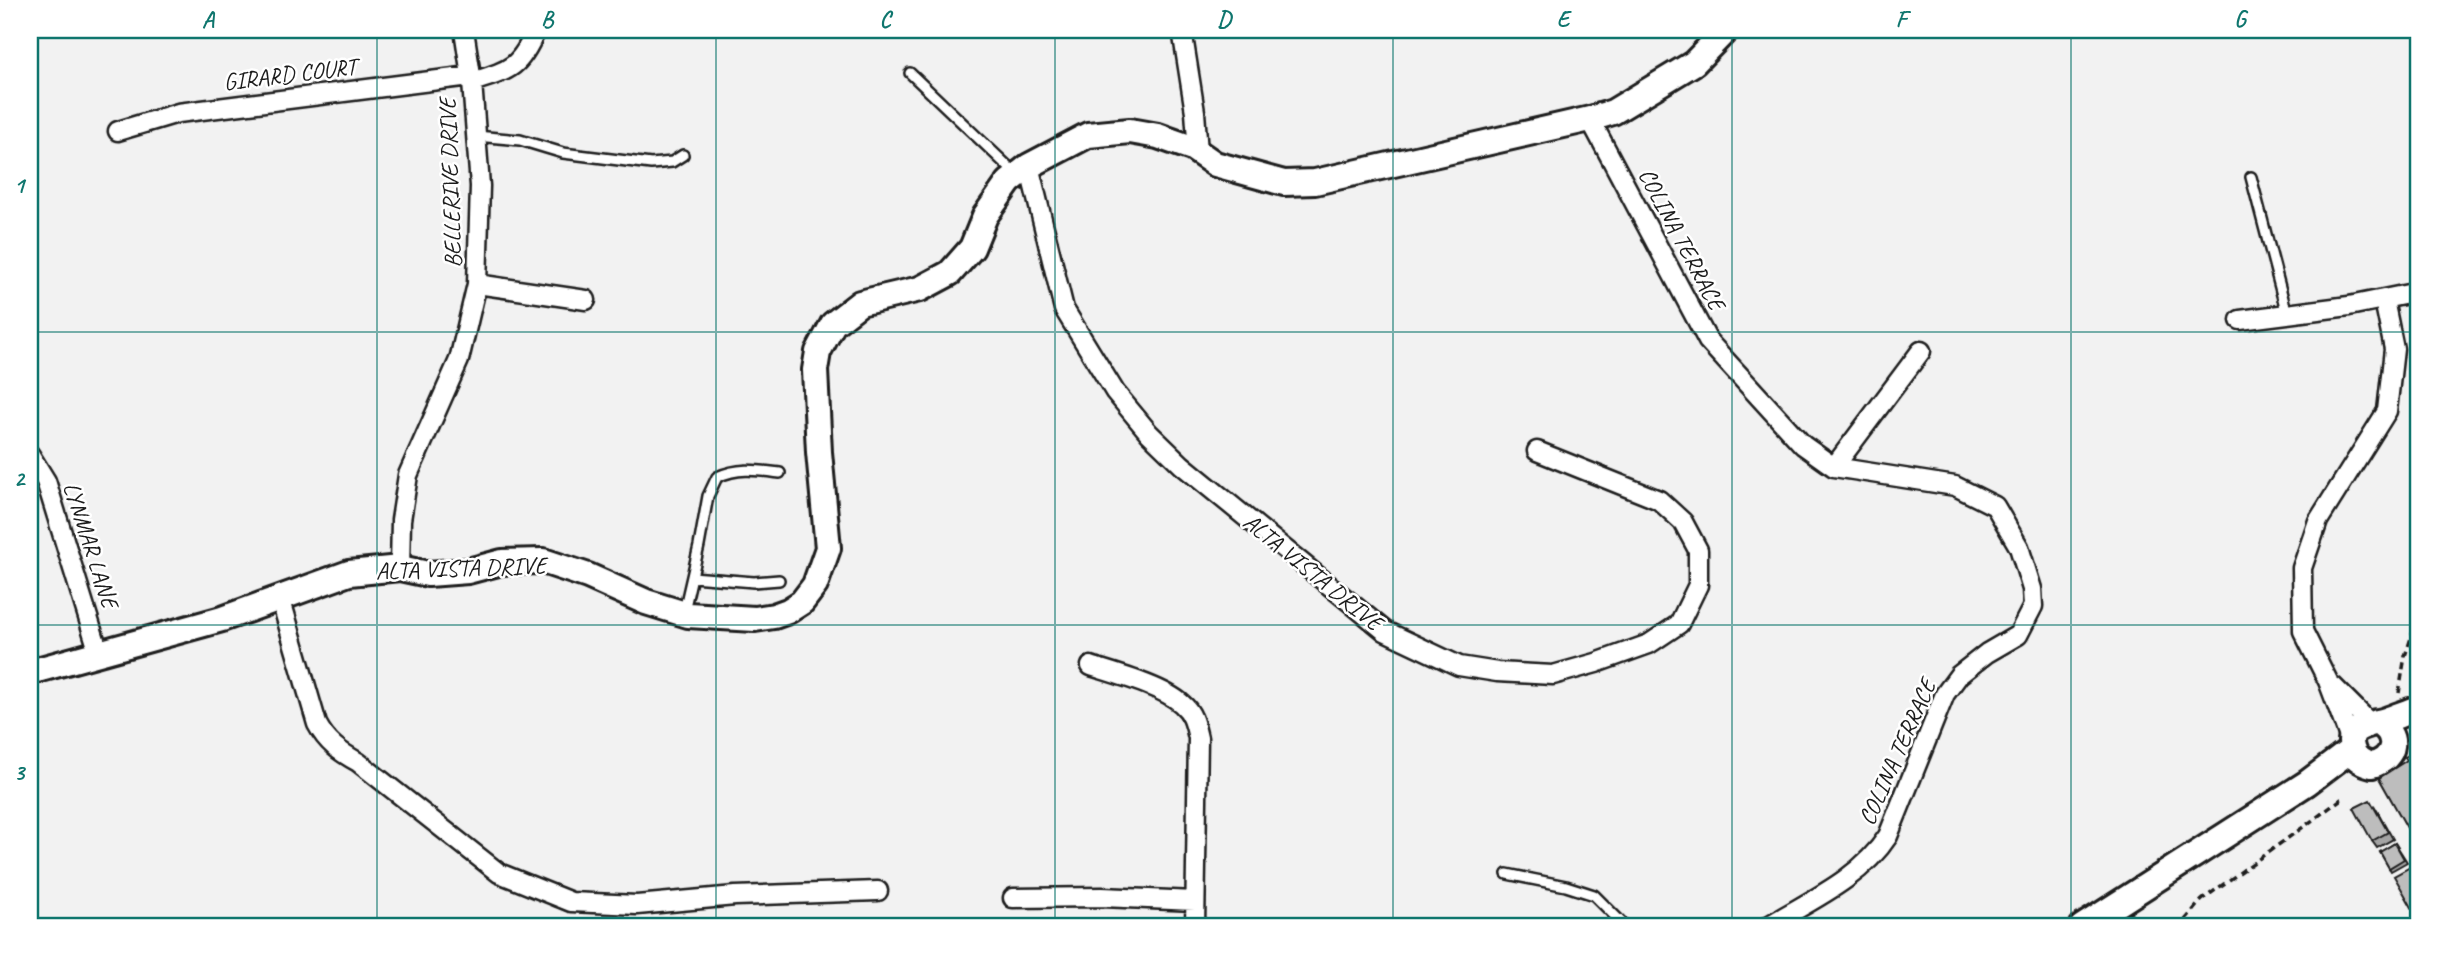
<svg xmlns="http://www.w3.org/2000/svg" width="2448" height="957" viewBox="0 0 2448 957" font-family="Caveat,sans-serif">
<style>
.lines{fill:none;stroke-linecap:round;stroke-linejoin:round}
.lane-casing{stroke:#1c1c1c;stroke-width:14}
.street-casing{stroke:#1c1c1c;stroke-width:23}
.secondary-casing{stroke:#1c1c1c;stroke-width:30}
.path{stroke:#1c1c1c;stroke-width:3.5;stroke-dasharray:7 5;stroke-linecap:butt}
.lane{stroke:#fff;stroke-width:9}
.street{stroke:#fff;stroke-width:18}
.secondary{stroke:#fff;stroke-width:24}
.wall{fill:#a3a3a3;stroke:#1c1c1c;stroke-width:2}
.building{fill:#bdbdbd;stroke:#1c1c1c;stroke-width:2}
.grid{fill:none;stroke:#0f766e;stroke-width:2;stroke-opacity:0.55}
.labels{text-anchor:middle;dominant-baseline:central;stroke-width:5;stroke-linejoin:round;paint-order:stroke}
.street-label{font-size:24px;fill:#1c1c1c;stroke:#fff}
.neatline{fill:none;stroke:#0f766e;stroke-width:2.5}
.grid-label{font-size:23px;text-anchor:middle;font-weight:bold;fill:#0f766e}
</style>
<rect width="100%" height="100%" fill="#f2f2f2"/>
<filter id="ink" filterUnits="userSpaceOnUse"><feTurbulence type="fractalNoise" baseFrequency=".0143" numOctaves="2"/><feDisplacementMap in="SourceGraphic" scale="14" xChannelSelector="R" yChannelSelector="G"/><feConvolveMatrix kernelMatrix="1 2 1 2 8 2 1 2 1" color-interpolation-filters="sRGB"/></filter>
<g filter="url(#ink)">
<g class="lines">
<!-- lane casing -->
<g class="lane-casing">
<path id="lane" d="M910 73 1016 174
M476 136 520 140 563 153 651 164 672 162 683 155
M2251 177 2287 314
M692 577 754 582 779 580
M684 611 699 546 708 496 717 477C739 467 756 470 780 473
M1507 874 1566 886 1594 895 1626 927"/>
</g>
<!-- street casing -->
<g class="street-casing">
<path id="street" d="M1182 30 1195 112 1198 152
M472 82C510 70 520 68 536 30
M1590 119 1708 341 1803 445 1834 467 1955 486 1995 506 2019 547 2032 589 2033 606 2018 635 1987 653 1959 675 1945 694 1888 836C1860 879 1811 900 1768 926
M118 131 178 113 470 76
M1029 166 1064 309 1115 392 1149 433 1182 465 1385 631 1459 666 1497 672 1553 675 1596 663 1649 644 1679 624 1698 585V550L1683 522 1659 500 1537 451
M477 284 586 300
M2240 320 2349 306 2418 292
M30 455 46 481 99 653
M1834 467 1921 351
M400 568 401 520 408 475 459 360 477 284 480 186 472 82 464 30
M280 597 317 724C327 743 340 752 358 762L499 873 571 902 637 905 735 896 878 891
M1091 666C1116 674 1164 687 1182 704 1193 713 1195 725 1198 738L1195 927
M2333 686 2370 723
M2351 742 2328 681 2303 631 2302 568 2318 521 2387 411 2394 349 2384 300
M1013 898 1102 897 1195 901"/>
</g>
<!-- secondary casing -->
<g class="secondary-casing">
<path id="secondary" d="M30 672 222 619 349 573 400 568 428 574 468 571 502 562 543 561 588 576 646 602 688 615 755 619 774 616 788 611 802 602 815 585 828 548 819 452 815 370 818 352 833 324 860 303 920 289 950 273 972 248 985 216 1009 182 1029 166 1088 135 1130 131 1158 136 1192 148 1215 164 1284 183 1315 182 1590 119 1613 112 1694 63 1726 30
M2377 722C2399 734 2397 758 2372 765 2363 763 2354 759 2352 748 2346 725 2371 725 2386 720 2397 716 2407 712 2418 708
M2082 927 2307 783 2352 749"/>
</g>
<!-- path -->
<path class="path" d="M2399 693 2405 656 2418 617
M2175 927C2190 920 2193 906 2206 897 2252 863 2299 831 2344 797"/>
<!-- lane -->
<use href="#lane" class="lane"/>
<!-- street -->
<use href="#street" class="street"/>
<!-- secondary -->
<use href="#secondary" class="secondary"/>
</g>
<!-- wall -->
<path class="wall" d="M2375 807 2393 839 2377 848 2372 841Z
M2395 843 2407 862 2391 871 2380 852Z"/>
<!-- building -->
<path class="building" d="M2417 750 2418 753V784L2416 785 2418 789V841V840L2415 842 2379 778 2407 760 2405 757Z
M2370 800 2388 832 2372 841 2354 808Z
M2395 843 2404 859 2389 868 2380 852Z
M2418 858V918L2394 876 2412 866 2410 863Z"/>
</g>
<!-- grid -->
<path class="grid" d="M377 30V927M716 30V927M1055 30V927M1393 30V927M1732 30V927M2071 30V927M30 332H2418M30 625H2418"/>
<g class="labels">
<!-- street labels -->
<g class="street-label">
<text transform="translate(290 74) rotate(-7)">GIRARD COURT</text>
<text transform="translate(450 183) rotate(-92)">BELLERIVE DRIVE</text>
<text transform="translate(1682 239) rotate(62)">COLINA TERRACE</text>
<text transform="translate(91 545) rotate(72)">LYNMAR LANE</text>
<text transform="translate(461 568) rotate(-2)">ALTA VISTA DRIVE</text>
<text transform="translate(1313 572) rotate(39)">ALTA VISTA DRIVE</text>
<text transform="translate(1897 752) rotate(-66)">COLINA TERRACE</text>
</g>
</g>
<!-- margin -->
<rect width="2448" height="957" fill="none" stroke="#fff" stroke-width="77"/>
<rect x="38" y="38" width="2372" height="880" class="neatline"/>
<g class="grid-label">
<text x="208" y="27">A</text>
<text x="547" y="27">B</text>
<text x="885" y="27">C</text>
<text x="1224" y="27">D</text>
<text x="1563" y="27">E</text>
<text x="1901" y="27">F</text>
<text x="2240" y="27">G</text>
<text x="19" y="193">1</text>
<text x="19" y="486">2</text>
<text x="19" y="780">3</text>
</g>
</svg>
